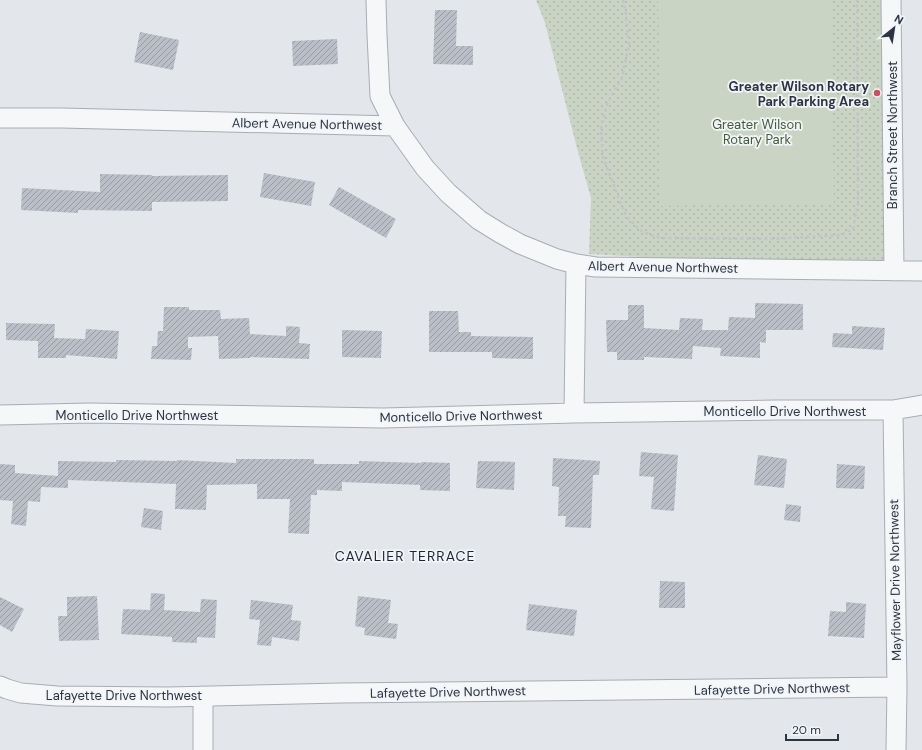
<svg xmlns="http://www.w3.org/2000/svg" width="922" height="750" viewBox="0 0 922 750" font-family="'DM Sans',sans-serif">
<style>
.green{fill:url(#green-dots)}
.pitch{fill:#c9d4c4}
.building{fill:url(#building-hatch)}
.lines{fill:none;stroke-linecap:round;stroke-linejoin:round}
.street-casing{stroke:#a8adb4;stroke-width:21}
.path{stroke:#c0c4c9;stroke-width:2.5;stroke-dasharray:3 3;stroke-linecap:butt}
.street{stroke:#f5f7f9;stroke-width:19}
.poi-dot{fill:#c74f66;stroke:#f2f5f8;stroke-width:1.5}
.labels{text-anchor:middle;dominant-baseline:central;stroke-width:3.5;stroke-linejoin:round;paint-order:stroke}
.poi-label{font-size:13px;font-weight:bold;fill:#2b3441;stroke:#f2f5f8;text-anchor:end}
.street-label{font-size:13px;fill:#2b3441;stroke:#f2f5f8}
.park-label{font-size:13px;fill:#415c39;stroke:#f2f5f8}
.neighbourhood-label{font-size:14px;letter-spacing:1px;fill:#1d2532;stroke:#f2f5f8}
</style>
<defs>
<pattern id="green-dots" width="8" height="8" patternUnits="userSpaceOnUse"><rect width="8" height="8" fill="#c9d4c4"/><path d="M2 2h.1M6 6h.1" fill="none" stroke="#adb7aa" stroke-width="1.8" stroke-linecap="round"/></pattern>
<pattern id="building-hatch" width="6" height="6" patternUnits="userSpaceOnUse"><rect width="6" height="6" fill="#babfc7"/><path d="M-1 1l2-2M0 6l6-6M5 7l2-2" fill="none" stroke="#979ca3"/></pattern>
</defs>
<rect width="100%" height="100%" fill="#e3e6ea"/>
<!-- green -->
<path class="green" d="M536 0H886L894 271 589 254 591 198 578 152 545 23Z"/>
<!-- pitch -->
<path class="pitch" d="M658 0H831L834 204 661 206Z"/>
<!-- building -->
<path class="building" d="M435 10H457L456 46H473V65L433 64Z
M140 32 179 40 173 70 134 62Z
M337 39 338 64 293 66 292 41Z
M264 173 315 182 311 206 260 197Z
M100 174 152 175V176L228 175V201L152 202V211L78 210V213L21 210 22 188 100 192Z
M339 187 396 219 386 238 329 205Z
M755 303 803 304V330H766V343L760 342V358L720 356 721 348 693 346 692 359 644 357V360H617V352H607L606 320H628V305H644V328L679 330 680 318 703 319 702 330H728L729 317 755 318Z
M164 307H189V310H220L221 319 249 318 250 334 286 336V326L300 327 299 343 310 344 309 359 250 357V358L219 359 218 336 188 337V348H192L191 360 151 359 152 346H157L158 331H163Z
M429 311H458L459 332H471V336L533 337V359L492 358V352H429Z
M6 323 55 324 54 338 85 339 86 329 119 331 117 359 66 355V358H38V341L6 340Z
M852 326 885 328 883 350 832 347 833 333 852 334Z
M342 330 382 331 381 358 342 357Z
M641 452 678 455 674 511 651 509 654 477 639 476Z
M758 455 787 459 784 488 754 485Z
M553 458 600 461 599 475H593L591 528 565 527 566 516H558L559 487 552 486Z
M236 459H314V464H359V461L421 463V462L450 463V491L420 490V485L342 482V491L317 490V495H311L309 534 288 533 290 499H257V484L207 485 206 510 175 509 176 484 68 480V488L41 487 40 502 28 501 26 526 11 524 13 501 0 500V464L15 465V473L58 476V461L116 462V460L177 461V460L236 463Z
M478 461 515 462 514 490 476 488Z
M837 464 865 466 864 489 836 488Z
M786 504 801 506 800 522 784 520Z
M144 508 163 511 161 530 141 527Z
M660 581 685 582V608H659Z
M151 593 165 594 164 610 200 612 201 599 217 600 215 638 197 637V643L172 642V637L121 634 123 609 150 610Z
M97 596 99 640 59 641 58 616H67V597Z
M358 596 391 600 388 623 398 624 396 639 364 635 365 628 355 626Z
M0 597 24 609 12 632 0 625Z
M251 600 293 605 291 620 301 621 299 641 272 637 271 646 257 645 260 620 249 619Z
M846 602 866 604 864 638 828 636 830 611 846 612Z
M529 604 577 610 574 636 526 630Z"/>
<g class="lines">
<!-- street casing -->
<g class="street-casing">
<path id="street" d="M376 0 377 35 380 96 395 126
M891 0 894 271
M0 118H62L395 126 425 168 448 193 479 220 500 233 520 244 557 259 576 264 596 267 922 271
M893 410 897 687 896 750
M574 413 576 264
M0 415 90 413 383 418 574 413 777 410H893L922 405
M0 686 7 689 21 693 57 696 168 697 341 693 897 687
M203 696V750"/>
</g>
<!-- path -->
<path class="path" d="M623 0 626 14 629 44 622 78 608 102 604 115 601 129 603 157 621 204 627 217 640 230 650 235 662 238 772 239 841 235 853 229 858 203 857 0"/>
<!-- street -->
<use href="#street" class="street"/>
</g>
<!-- markers -->
<circle class="poi-dot" cx="877" cy="93" r="4"/>
<g class="labels">
<!-- poi labels -->
<g class="poi-label">
<text x="869" y="86">Greater Wilson Rotary<tspan x="869" dy="15">Park Parking Area</tspan></text>
</g>
<!-- street labels -->
<g class="street-label">
<text transform="translate(307 124) rotate(1)">Albert Avenue Northwest</text>
<text transform="translate(892 135) rotate(-90)">Branch Street Northwest</text>
<text transform="translate(663 267) rotate(1)">Albert Avenue Northwest</text>
<text x="785" y="411">Monticello Drive Northwest</text>
<text x="137" y="415">Monticello Drive Northwest</text>
<text transform="translate(461 416) rotate(-1)">Monticello Drive Northwest</text>
<text transform="translate(895 580) rotate(-91)">Mayflower Drive Northwest</text>
<text transform="translate(772 689) rotate(-1)">Lafayette Drive Northwest</text>
<text transform="translate(448 692) rotate(-1)">Lafayette Drive Northwest</text>
<text x="124" y="695">Lafayette Drive Northwest</text>
</g>
<!-- park labels -->
<g class="park-label">
<text x="757" y="124">Greater Wilson<tspan x="757" dy="15">Rotary Park</tspan></text>
</g>
<!-- neighbourhood labels -->
<g class="neighbourhood-label">
<text x="405" y="556">CAVALIER TERRACE</text>
</g>
</g>
<!-- north arrow -->
<g transform="translate(894 28) rotate(30)" stroke="#f2f5f8" stroke-width="3" paint-order="stroke">
<path d="M0-3L7 15L0 10L-7 15Z" fill="#2b3441"/>
<text y="-6" font-size="11" font-weight="bold" text-anchor="middle" fill="#2b3441">N</text>
</g>
<!-- scale -->
<path d="M786 734v6h52v-6" fill="none" stroke="#2b3441" stroke-width="2"/>
<text x="792" y="734" font-size="12" fill="#2b3441" stroke="#f2f5f8" stroke-width="3" paint-order="stroke">20 m</text>
</svg>
